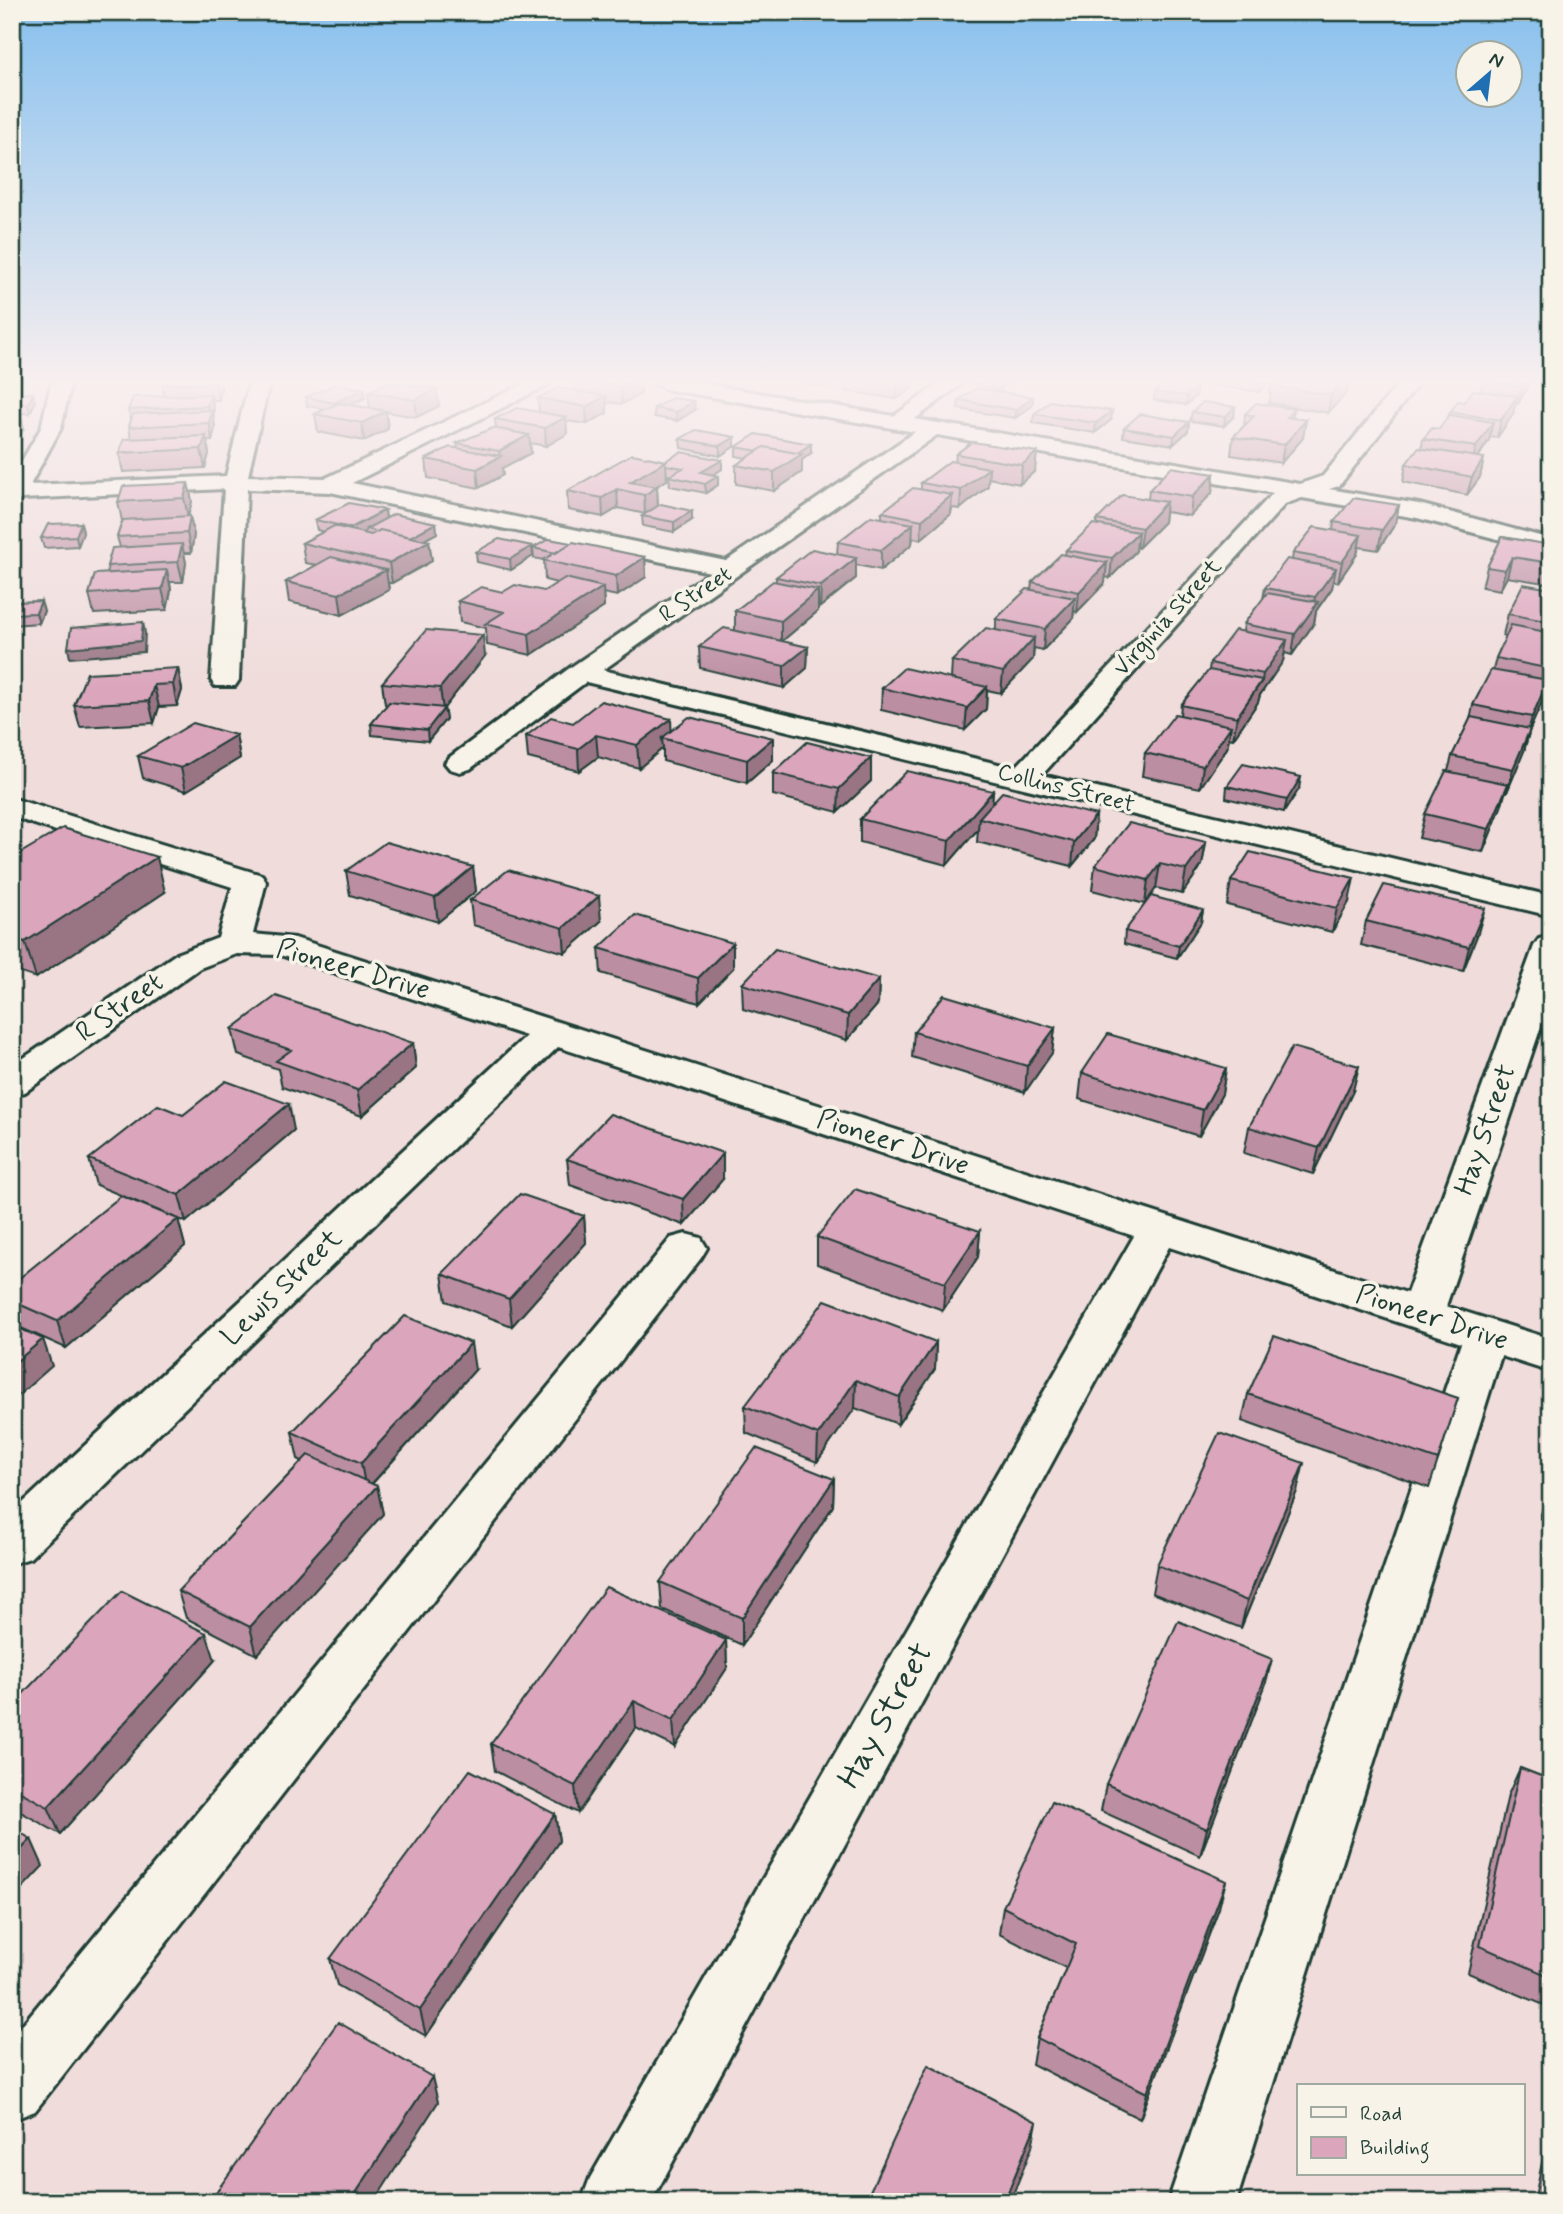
<svg xmlns="http://www.w3.org/2000/svg" width="1563" height="2214" viewBox="0 0 1563 2214" font-family="Mynerve,sans-serif">
<style>
.lines{fill:none;stroke-linecap:round;stroke-linejoin:round}
.minor-casing{stroke:#1f3d34;stroke-width:6}
.minor{fill:#f7f3e8;fill-rule:evenodd}
.wall{fill:#bc8ea2;stroke:#1f3d34;stroke-width:2}
.shaded-wall{fill:#997484;stroke:#1f3d34;stroke-width:2}
.building{fill:#dba5bc;stroke:#1f3d34;stroke-width:2}
.labels{text-anchor:middle;dominant-baseline:central;stroke-width:7;stroke-linejoin:round;paint-order:stroke}
.far-street-label{font-size:23px;fill:#1f3d34;stroke:#f7f3e8}
.street-label{font-size:28px;fill:#1f3d34;stroke:#f7f3e8}
.near-street-label{font-size:33px;fill:#1f3d34;stroke:#f7f3e8}
</style>
<rect width="100%" height="100%" fill="#efdcdb"/>
<filter id="ink" filterUnits="userSpaceOnUse"><feTurbulence type="fractalNoise" baseFrequency=".0143" numOctaves="2"/><feDisplacementMap in="SourceGraphic" scale="14" xChannelSelector="R" yChannelSelector="G"/><feConvolveMatrix kernelMatrix="1 2 1 2 8 2 1 2 1" color-interpolation-filters="sRGB"/></filter>
<g filter="url(#ink)">
<g class="lines">
<!-- minor casing -->
<g class="minor-casing">
<path id="minor" d="M51 383H71L61 428 30 485 226 476 249 383H269L248 476 326 478 526 383H552L352 483 726 561 915 432 665 389 655 383H700L894 416 940 383H963L915 419 1300 484 1323 476 1399 383H1419L1339 486 1329 489 1419 504 1551 539V553L1417 518 1302 498 1285 504 1042 775 1551 896V916L586 682 470 769 460 772 450 769 445 763 450 757 571 667 710 572 330 492 247 489 239 680 235 686H215L211 680 224 489 22 499 12 505V478L41 428ZM937 435 1273 493 1015 768 603 670Z
M12 798 262 875 266 882 253 934 295 938 1407 1293 1534 946 1539 939 1551 936V997L1446 1306 1551 1339V1372L1501 1356 1236 2202H1168L1461 1343 1169 1247 651 2202H581L590 2178 1134 1236 558 1047 30 1558 12 1564V1513L526 1036 280 955 237 954 200 968 25 1092 12 1095V1066L176 954 218 938 232 887 12 817Z
M686 1234 701 1238 707 1248 701 1258 35 2111 12 2120V2037L671 1238Z"/>
</g>
<!-- minor -->
<use href="#minor" class="minor"/>
</g>
<!-- wall -->
<path class="wall" d="M220 383 221 388 219 400H212L215 428 212 441H207L209 454 205 468 123 472 119 453 131 439 129 427 131 420 128 410 164 396 162 385Z
M387 383 439 406 417 417 386 412 388 429 364 441 318 432 315 414 325 409 307 406 306 397 365 398 350 405 370 408 368 392Z
M573 383H640L641 394 622 404 607 402V413L587 424 566 421 567 434 546 446 530 443 531 453 502 468 503 475 479 488 428 478 426 459 458 448 457 443 496 429 495 419 539 412 538 398 573 390Z
M800 383H837L830 388Z
M845 383H912L911 389 896 399 845 391Z
M970 383H1009L1000 389 970 384Z
M1151 383H1173L1196 396 1186 405 1154 400 1155 392 1163 385Z
M1198 383H1269L1259 392Z
M1271 383H1349L1347 392 1328 413 1269 403 1271 393H1269Z
M1482 383H1530L1518 404H1515L1513 414 1497 438 1490 437 1489 440 1478 458H1484L1480 477 1467 495 1403 482 1406 464 1421 449 1423 439 1439 429 1449 415 1450 412 1481 391Z
M12 394 35 402 30 413 12 414Z
M1033 397 1032 406 1015 418 958 409 959 400Z
M1235 407 1234 416 1224 426 1190 421 1192 412Z
M654 408 695 410 677 421 654 417Z
M1034 414 1111 420 1095 433 1033 423Z
M1245 414 1293 418 1303 438 1281 463 1231 455 1233 437 1244 426Z
M22 419 24 428 16 445 12 446V420Z
M1189 422 1188 431 1173 445 1123 437 1124 428Z
M735 437V446L720 456 681 448 680 439Z
M972 442 1035 471 1020 484 988 478V486L960 509 952 508 951 514 921 539 913 538 912 544 881 570 856 565V578L820 607 818 606V611L781 641 808 647 807 668 784 688 700 668 699 647 735 631V611L776 582V577L837 554 838 542 882 518V512L921 490V483L955 462 956 454Z
M736 447 811 453 802 460V472L774 491 736 484V465L747 458 736 456Z
M722 460V469L713 475 718 485 706 493 670 486 669 476H671L667 475V480L655 487H657L658 506 645 514 618 508 603 517 568 510 567 491 665 461Z
M1214 474 1212 493 1190 516 1165 512 1164 522 1139 547H1136V551L1110 578 1105 577V583L1077 612 1074 611 1073 619 1043 650 1034 648 1033 659 1001 693 987 690 986 709 965 730 881 710 882 688 951 679 952 661 996 630V619L1031 590 1032 582 1065 555 1066 550 1097 524V520L1148 499 1149 490Z
M188 483 192 501 188 516 194 535 191 553H184L186 563 183 582H170L171 590 167 610 94 614 89 594 108 574 107 566 120 547 117 537 122 521 118 502Z
M1399 505 1395 524 1378 550 1359 547 1357 554 1338 582 1333 581 1332 588 1316 611 1314 623 1292 655 1285 653 1283 661 1260 695 1258 702 1233 739 1229 738 1227 748 1200 788 1142 776 1145 753 1180 715 1181 705 1209 670 1210 663 1243 632 1244 624 1263 599 1265 588 1292 560 1293 553 1333 530 1334 522Z
M385 510 386 519 436 523 437 533 424 540 429 541 432 561 392 583H388L389 590 342 615 289 602 286 582 317 565 305 563 302 543 324 532 317 530 315 520Z
M642 516 692 520 674 532 643 526Z
M81 523 83 533 78 546 44 548 41 538Z
M1502 537 1551 545V584L1507 577 1500 590 1482 587 1487 567Z
M532 546 533 556 511 570 477 562 476 552Z
M533 548 645 557 646 577 617 596 603 593 604 607 531 655 487 645 486 628 460 622 458 601 503 592 544 591 557 583 545 580 544 560 534 558Z
M1551 589V678L1545 690 1542 702 1530 729 1524 751 1507 792H1505L1501 807 1483 852 1419 838 1425 814 1448 771 1452 756 1470 720 1473 705 1493 670 1496 658 1506 636 1503 635 1508 614Z
M12 602 44 611 39 623 12 625Z
M485 656 444 708 446 719 428 741 372 735 371 724 387 705 385 704 382 683Z
M178 668 182 690 177 706 159 707 154 723 80 727 74 705Z
M671 719V731L773 738V760L747 783 663 761V748L639 768 598 757 579 771 528 758 526 736 573 723Z
M236 735 240 758 186 791 143 778 138 756Z
M871 758V781L838 812 773 795V773Z
M1227 786 1299 789 1284 812 1226 798Z
M993 791 992 804 1096 815 1094 839 1072 866 977 842 978 829 947 865 860 842V819Z
M1206 842 1202 865 1182 894 1156 888 1145 904 1092 890 1095 866Z
M12 858 165 892 36 978 12 970Z
M473 867 476 891 438 922 350 895 346 871Z
M1231 881 1349 902 1332 932 1227 905Z
M470 900 601 921 565 953 473 925Z
M1203 910 1201 922 1177 958 1124 944 1125 931Z
M1366 921 1478 933 1463 971 1361 945Z
M599 948 733 968 699 1003 601 973Z
M879 979 878 1004 847 1040 743 1009 742 984Z
M1055 1028 1052 1053 1025 1092 912 1057 914 1032Z
M232 1029 413 1043 416 1068 362 1116 282 1087 278 1069 238 1055Z
M1226 1068 1222 1094 1199 1136 1079 1099 1082 1073Z
M1353 1091 1313 1174 1244 1153 1249 1127Z
M183 1115 294 1130 186 1222 96 1185 89 1159Z
M567 1159 723 1179 684 1225 570 1185Z
M584 1216 586 1243 512 1326 446 1301 442 1274Z
M178 1219 185 1246 66 1348 12 1324V1284Z
M980 1231 978 1257 943 1310 817 1264V1237Z
M936 1342 935 1369 898 1424 855 1408 817 1462 746 1433 745 1406Z
M475 1370 372 1484 377 1486 383 1514 257 1655 186 1618 178 1591 302 1461 298 1459 292 1432Z
M1248 1394 1458 1398 1429 1488 1242 1421Z
M1551 1477V1522L1540 1518Z
M834 1479 833 1506 742 1645 662 1609 660 1582Z
M1297 1491 1241 1628 1152 1593 1157 1565Z
M726 1640 727 1668 675 1747 636 1728 578 1813 495 1771 491 1744Z
M215 1660 60 1834 12 1807V1705Z
M1265 1686 1200 1856 1101 1811 1106 1784Z
M1520 1768 1551 1780V2008L1468 1973 1508 1795Z
M555 1814 559 1841 426 2036 337 1985 330 1959Z
M1003 1907 1219 1908 1140 2119 1032 2064 1037 2038 1066 1968 999 1934Z
M1551 2118V2202H1534Z"/>
<!-- shaded-wall -->
<path class="shaded-wall" d="M215 383H220L221 388 219 400Z
M628 383H640L641 394 622 404 621 387Z
M830 383H837L830 388Z
M897 383H912L911 389 896 399Z
M1001 383H1009L1000 389Z
M1261 383H1269L1259 392Z
M1342 383H1349L1347 392 1328 413 1331 395Z
M1524 383H1530L1518 404 1522 387Z
M1197 387 1196 396 1186 405 1187 396Z
M364 389 365 398 335 411 334 403Z
M437 389 439 406 417 417 415 400Z
M33 393 35 402 30 413 28 404Z
M211 394 214 411 213 415 215 428 212 441 207 406Z
M606 396 607 413 587 424 586 407Z
M1517 396 1513 414 1497 438 1501 420Z
M1033 397 1032 406 1015 418 1016 410Z
M694 401 695 410 677 421 676 412Z
M1235 407 1234 416 1224 426 1225 417Z
M1294 409 1291 427 1287 417Z
M386 411 388 429 364 441 362 423Z
M1112 411 1111 420 1095 433 1096 423Z
M566 417 567 434 546 446 545 428Z
M22 419 24 428 16 445 13 436Z
M1306 420 1303 438 1281 463 1284 445Z
M1189 422 1188 431 1173 445 1174 436Z
M1493 422 1489 440 1472 466 1476 447Z
M529 435 531 453 502 468 503 475 479 488 477 469 500 457 499 451Z
M206 436 209 454 205 468 201 449Z
M735 437V446L720 456V446Z
M811 444V453L802 460V472L774 491V472L791 457Z
M1037 452 1035 471 1020 484 1022 465Z
M1484 458 1480 477 1467 495 1472 477Z
M722 460V469L701 482V472Z
M666 461 667 480 642 494 630 482Z
M989 468 988 486 960 509 961 490Z
M1214 474 1212 493 1190 516 1192 497Z
M718 476V485L706 493 705 484Z
M188 483 192 501 188 517 184 498Z
M657 487 658 506 645 514 644 495Z
M617 489 618 508 603 517 602 498Z
M952 495 951 514 921 539 922 520Z
M1166 502 1164 522 1139 547 1142 528Z
M1399 505 1395 524 1378 550 1382 530Z
M385 510 386 520 366 529V531L353 538 351 528Z
M692 511V520L674 532V522Z
M190 516 194 535 191 553 187 533Z
M81 523 83 533 78 546 76 536Z
M436 523 437 533 409 548 408 538Z
M913 524 912 544 881 570V550Z
M1138 532 1136 551 1110 578 1112 558Z
M1361 535 1357 554 1338 582 1342 562Z
M429 541 432 561 392 583 389 563Z
M182 544 186 563 183 582 178 562Z
M532 546 533 556 511 570 510 559Z
M645 557 646 577 617 596 616 576Z
M1512 557 1507 577 1500 590 1505 570Z
M856 558V578L820 607 821 586Z
M1107 563 1105 583 1077 612 1079 592Z
M1336 568 1332 588 1316 611 1314 623 1292 655 1295 634 1313 609 1315 597Z
M167 570 171 590 167 610 162 589Z
M386 570 389 590 342 615 339 594Z
M603 587 604 607 531 655 529 634Z
M818 590V611L781 642V621Z
M1075 598 1073 619 1043 650 1045 629Z
M41 601 44 611 39 623 36 613Z
M143 622 145 633 144 652 70 658 68 648Z
M483 635 485 656 444 708 446 719 428 741 427 730 443 710 440 688Z
M1034 638 1033 659 1001 693 1003 672Z
M1287 640 1283 661 1260 695 1258 702 1233 739 1237 717 1262 681 1263 674Z
M808 647 807 668 784 688V666Z
M178 668 182 690 177 706 173 684Z
M1551 671V678L1546 690Z
M1548 680 1542 702 1530 729 1524 751 1507 792 1513 769 1526 739 1532 717Z
M154 685 159 707 154 723 149 701Z
M987 687 986 709 965 730 967 708Z
M671 719 672 741 662 738 663 748 639 768 637 745Z
M1231 726 1227 748 1200 788 1203 766Z
M236 735 240 758 186 791 181 768Z
M596 735 598 757 579 771 578 749Z
M773 738V760L747 783V760Z
M871 758V781L838 812 839 789Z
M1301 777 1299 789 1284 812 1287 800Z
M1508 784 1501 807 1483 852 1489 829Z
M993 791 991 814 979 818 978 829 947 865 949 841Z
M1096 815 1094 839 1072 866 1074 842Z
M1206 842 1202 865 1182 894 1186 870Z
M157 857 165 892 36 978 25 942Z
M1160 864 1156 888 1145 904 1148 880Z
M473 867 476 891 438 922 435 898Z
M1354 878 1349 902 1332 932 1337 908Z
M599 896 601 921 565 953 563 928Z
M1485 908 1478 933 1463 971 1469 947Z
M1203 910 1201 922 1177 958 1179 946Z
M733 943V968L699 1003 698 978Z
M879 979 878 1004 847 1040 848 1015Z
M1055 1028 1052 1053 1025 1092 1027 1066Z
M413 1043 416 1068 362 1116 357 1090Z
M1359 1066 1353 1091 1313 1174 1319 1148Z
M1226 1068 1222 1094 1199 1136 1203 1110Z
M289 1104 294 1130 186 1222 179 1195Z
M723 1153V1179L684 1225 683 1199Z
M584 1216 586 1243 512 1326 509 1299Z
M178 1219 185 1246 66 1348 57 1321Z
M980 1231 978 1257 943 1310 945 1283Z
M43 1339 52 1366 12 1401V1365Z
M936 1342 935 1369 898 1424 899 1397Z
M471 1343 475 1370 366 1490 361 1463Z
M856 1380 855 1408 817 1462 818 1435Z
M1304 1463 1297 1491 1241 1628 1247 1601Z
M834 1479 833 1506 742 1645V1618Z
M377 1486 383 1514 257 1655 250 1627Z
M206 1633 215 1660 60 1834 48 1807Z
M726 1640 727 1668 675 1747 673 1720Z
M1272 1659 1265 1686 1200 1856 1207 1829Z
M634 1701 636 1728 578 1813 575 1786Z
M555 1814 559 1841 426 2036 420 2010Z
M31 1839 43 1866 12 1899V1859Z
M1226 1881 1219 1908 1140 2119 1147 2093Z
M432 2077 438 2102 374 2202H350Z
M1037 2122 1032 2147 1010 2202H1004Z"/>
<!-- building -->
<path class="building" d="M163 383H212L162 385Z
M387 383H402L437 389 415 400 368 392Z
M596 383H628L621 387Z
M1165 383H1172L1197 387 1187 396 1155 392Z
M1275 383H1342L1331 395 1272 386Z
M1493 383H1524L1522 387Z
M336 384 364 389 334 403 306 397Z
M558 388 606 396 586 407 538 398Z
M977 388 1033 397 1016 410 959 400Z
M1473 390 1517 396 1501 420 1450 412 1458 401 1464 402Z
M33 393 28 404 12 405V394Z
M211 394 207 406 128 410 133 397Z
M672 398 694 401 676 412 654 408Z
M1050 401 1112 411 1096 423 1034 414Z
M1203 402 1235 407 1225 417 1192 412Z
M339 403 386 411 362 423 315 414Z
M1256 403 1294 409 1287 417 1306 420 1284 445 1233 437 1254 416 1245 414Z
M517 408 566 417 545 428 495 419Z
M212 410 209 423 129 427 133 414Z
M1140 414 1189 422 1174 436 1124 428Z
M1449 415 1493 422 1476 447 1423 439 1432 428 1439 429Z
M22 419 13 436H12V420Z
M493 428 529 435 499 451 457 443Z
M696 430 735 437 720 446 680 439Z
M756 434 811 444 797 453 764 447 758 451 736 447Z
M206 436 201 449 119 453 124 439Z
M972 442 1037 452 1022 465 956 454Z
M450 447 501 456 477 469 426 459Z
M764 447 802 454 774 472 736 465Z
M1418 448 1484 458 1472 477 1406 464Z
M681 452 722 460 701 472 718 476 705 484 669 476 683 468 666 465 665 461Z
M632 454 666 461 630 482 657 487 644 495 617 489 602 498 567 491Z
M950 461 989 468 961 490 921 483Z
M1171 467 1214 474 1192 497 1149 490Z
M188 483 184 498 118 502 123 486Z
M913 488 952 495 922 520 882 512Z
M1122 495 1166 502 1142 528 1097 520Z
M1353 498 1399 505 1382 530 1334 522Z
M349 503 385 510 351 528 315 520Z
M661 504 692 511 674 522 642 516Z
M394 514 436 523 410 537 380 530 377 532 366 529Z
M190 516 187 533 117 537 123 520Z
M871 516 913 524 881 550 838 542Z
M81 523 76 536 41 538 48 524Z
M1093 524 1138 532 1112 558 1066 550Z
M334 526 371 535 380 530 429 541 389 563 302 543Z
M1314 527 1361 535 1342 562 1293 553Z
M1502 537 1551 545V563L1512 557 1505 570 1487 567Z
M499 539 532 546 510 559 476 552Z
M549 539 571 543 556 553 533 548Z
M573 542 645 557 616 576 543 560Z
M182 544 178 562 107 566 112 548Z
M812 549 856 558 821 586 776 577Z
M1061 554 1107 563 1079 592 1032 582Z
M331 557 386 570 339 594 286 582Z
M1287 559 1336 568 1315 597 1265 588Z
M167 570 162 589 89 594 95 574Z
M565 578 603 587 529 634 485 624 504 612 458 601 481 587 503 592 515 585 544 591Z
M773 581 818 590 781 621 735 611Z
M1523 584 1551 589V622L1508 614Z
M1027 589 1075 598 1045 629 996 619Z
M1267 593 1318 602 1295 634 1244 624Z
M41 601 36 613 12 614V602Z
M143 622 141 641 68 648 71 628Z
M1511 625 1551 633V669L1496 658Z
M724 628 808 647 784 666 699 647Z
M986 628 1034 638 1003 672 952 661Z
M426 630 483 635 440 688 382 683Z
M1235 630 1287 640 1263 674 1210 663Z
M178 668 173 684 154 685 149 701 74 705 87 673Z
M904 668 987 687 967 708 882 688Z
M1209 670 1262 680 1237 717 1181 705Z
M1491 670 1548 680 1532 717 1473 705Z
M601 701 671 719 637 745 596 735 578 749 526 736 551 717 573 723Z
M389 702 444 708 427 730 371 724Z
M1175 714 1231 726 1203 766 1145 753Z
M689 717 773 738 747 760 662 738Z
M1471 717 1530 729 1513 769 1452 756Z
M193 723 236 735 181 768 138 756Z
M807 742 871 758 839 789 773 773Z
M1243 764 1301 777 1287 800 1227 786Z
M907 771 993 791 949 841 860 819Z
M1446 771 1508 784 1489 829 1425 814Z
M1002 792 1096 815 1074 842 979 818Z
M1129 823 1206 842 1186 870 1160 864 1148 880 1095 866Z
M63 828 157 857 25 942 12 938V858Z
M386 842 473 867 435 898 346 871Z
M1250 852 1354 878 1337 908 1231 881Z
M508 870 599 896 563 928 470 900Z
M1384 885 1485 908 1469 947 1366 921Z
M1151 896 1203 910 1179 946 1125 931Z
M635 915 733 943 698 978 599 948Z
M775 949 879 979 848 1015 742 984Z
M944 995 1055 1028 1027 1066 914 1032Z
M276 996 413 1043 357 1090 276 1061 291 1050 232 1029Z
M1108 1034 1226 1068 1203 1110 1082 1073Z
M1292 1047 1359 1066 1319 1148 1249 1127Z
M226 1081 289 1104 179 1195 89 1159 158 1105 183 1115Z
M610 1114 723 1153 683 1199 567 1159Z
M855 1189 980 1231 945 1283 817 1237Z
M520 1194 584 1216 509 1299 442 1274Z
M121 1196 178 1219 57 1321 12 1301V1284Z
M825 1300 936 1342 899 1397 856 1380 818 1435 745 1406Z
M405 1316 471 1343 361 1463 292 1432Z
M12 1325 43 1339 12 1365Z
M1274 1336 1458 1398 1438 1460 1248 1394Z
M1219 1433 1304 1463 1247 1601 1157 1565Z
M756 1448 834 1479 742 1618 660 1582Z
M308 1455 377 1486 250 1627 178 1591Z
M606 1587 726 1640 673 1720 634 1701 575 1786 491 1744Z
M122 1591 206 1633 48 1807 12 1787V1705Z
M1178 1621 1272 1659 1207 1829 1106 1784Z
M1520 1768 1551 1780V1977L1480 1946Z
M470 1770 555 1814 420 2010 330 1959Z
M1052 1802 1226 1881 1147 2093 1037 2038 1076 1944 1003 1907Z
M12 1828 31 1839 12 1859Z
M338 2022 432 2077 350 2202H209Z
M928 2065 1037 2122 1004 2202H865Z
M1551 2163V2202H1543Z"/>
</g>
<!-- sky -->
<linearGradient id="sky" x2="0" y2="1"><stop stop-color="#87c0ee"/><stop offset="0.55" stop-color="#f8efef"/><stop offset="1" stop-color="#f8efef" stop-opacity="0"/></linearGradient>
<rect width="1563" height="693" fill="url(#sky)"/>
<g class="labels">
<!-- far-street labels -->
<g class="far-street-label">
<text transform="translate(696 595) rotate(-34)">R Street</text>
<text transform="translate(1168 618) rotate(-48)">Virginia Street</text>
<text transform="translate(1066 789) rotate(14)">Collins Street</text>
</g>
<!-- street labels -->
<g class="street-label">
<text transform="translate(353 970) rotate(16)">Pioneer Drive</text>
<text transform="translate(120 1008) rotate(-35)">R Street</text>
<text transform="translate(1486 1130) rotate(-71)">Hay Street</text>
<text transform="translate(893 1143) rotate(18)">Pioneer Drive</text>
<text transform="translate(282 1288) rotate(-44)">Lewis Street</text>
<text transform="translate(1432 1318) rotate(18)">Pioneer Drive</text>
</g>
<!-- near-street labels -->
<g class="near-street-label">
<text transform="translate(886 1716) rotate(-61)">Hay Street</text>
</g>
</g>
<!-- margin -->
<rect width="1563" height="2214" fill="none" stroke="#f7f3e8" stroke-width="42"/>
<rect x="21" y="21" width="1521" height="2172" fill="none" stroke="#1f3d34" stroke-width="2.5" filter="url(#ink)"/>
<!-- legend -->
<rect x="1297" y="2084" width="228" height="91" fill="#f7f3e8" stroke="#a1aaa0" stroke-width="2"/>
<rect x="1311" y="2107" width="35" height="10" fill="#f7f3e8" stroke="#a1aaa0" stroke-width="2"/>
<text x="1360" y="2120" font-size="21" fill="#1f3d34">Road</text>
<rect x="1311" y="2137" width="35" height="21" fill="#dba5bc" stroke="#a1aaa0" stroke-width="2"/>
<text x="1360" y="2154" font-size="21" fill="#1f3d34">Building</text>
<!-- north arrow -->
<g transform="translate(1489 74) rotate(28)"><circle r="33" fill="#f7f3e8" stroke="#a1aaa0" stroke-width="2"/>
<path d="M0-5L12 26L0 18L-12 26Z" fill="#1f6fb2"/>
<text y="-10" font-size="19" font-weight="bold" text-anchor="middle" fill="#1f3d34">N</text>
</g>
</svg>
